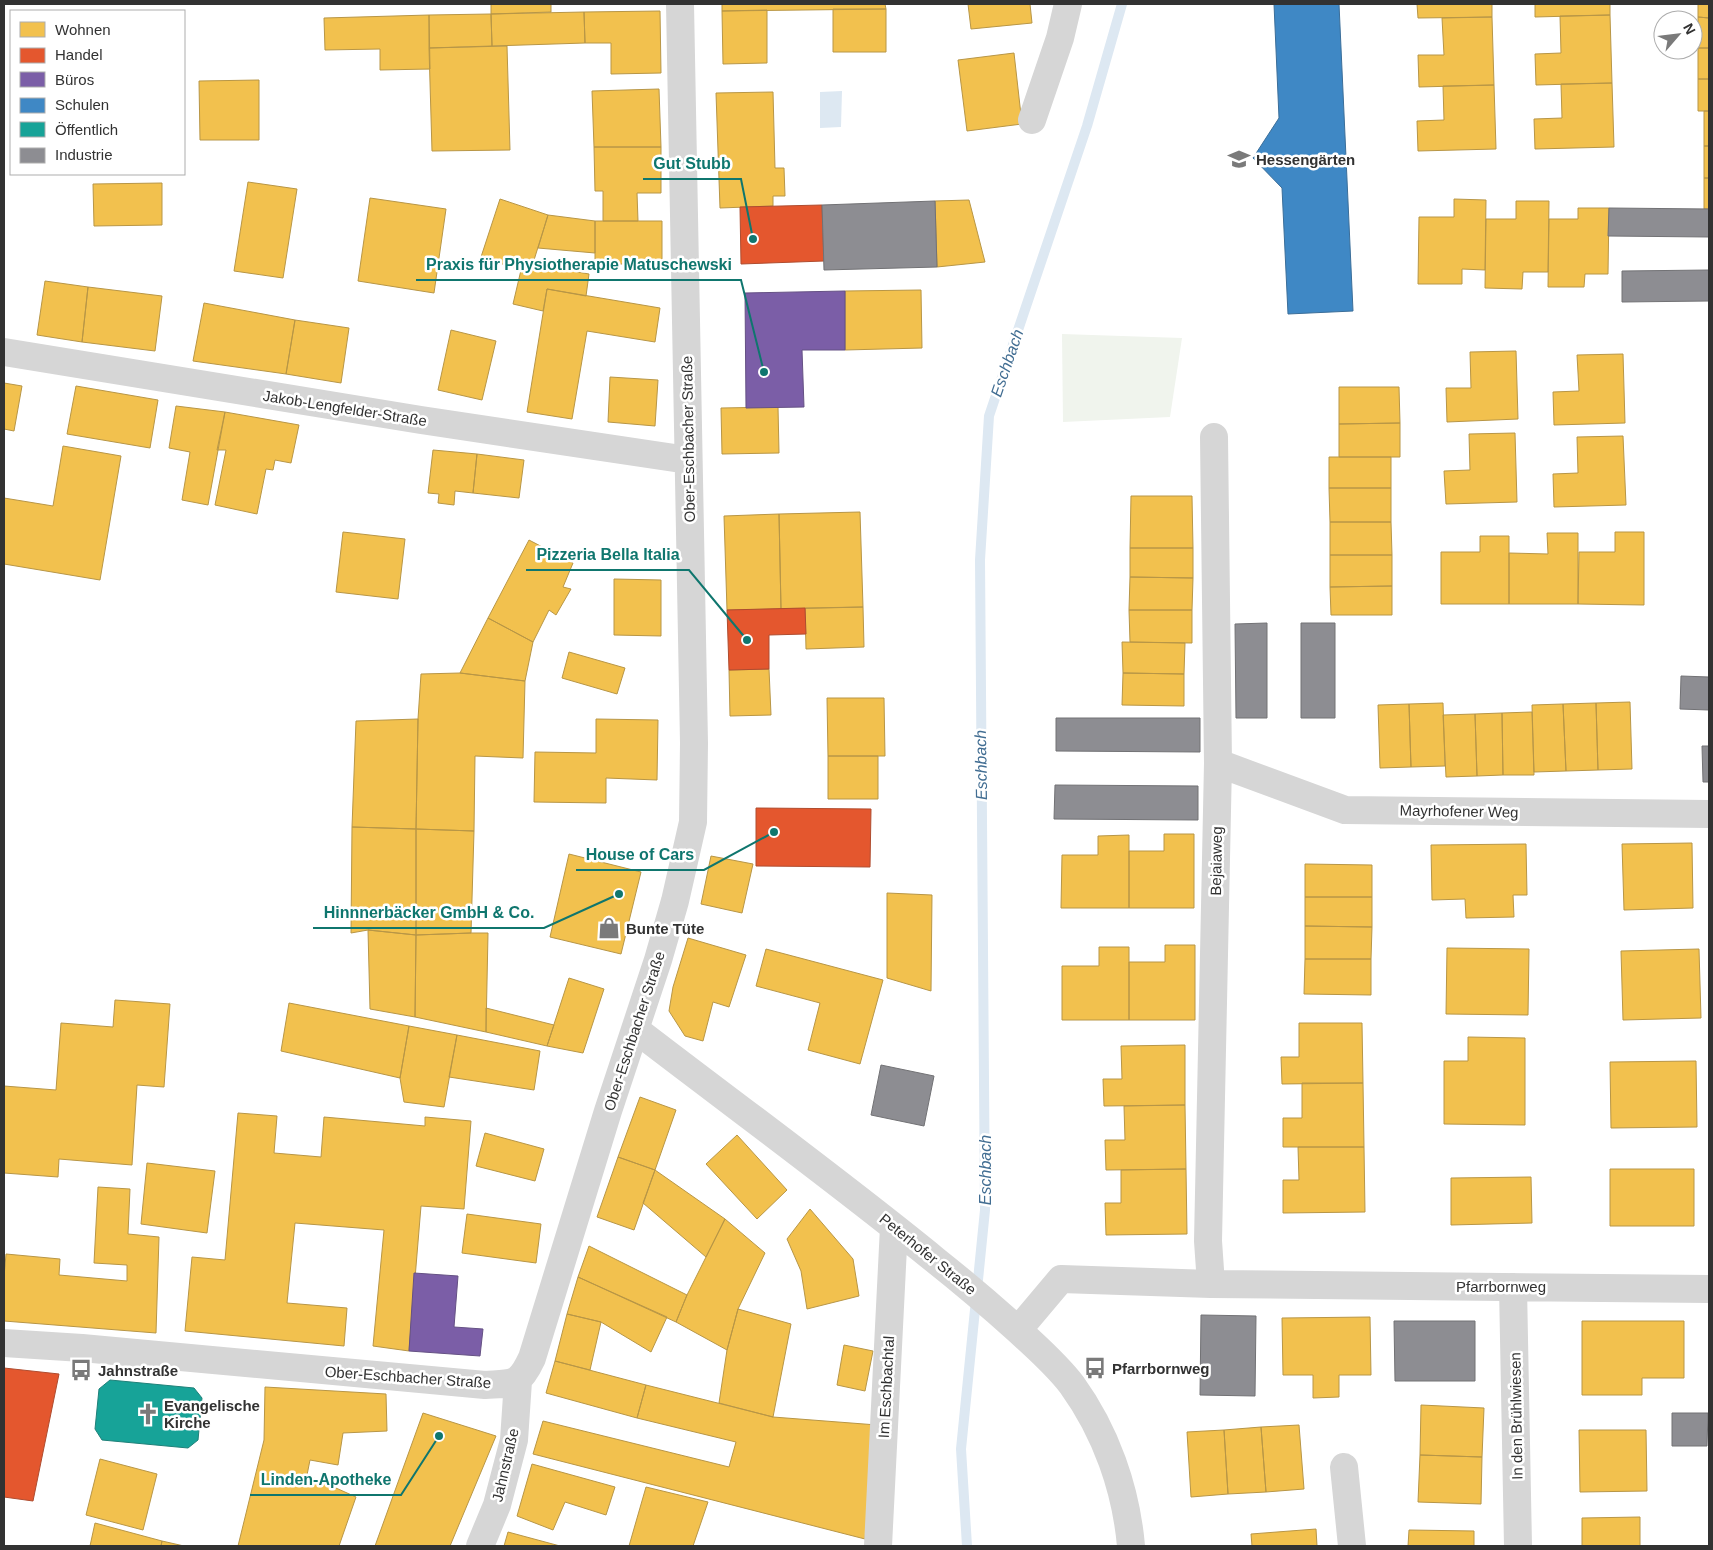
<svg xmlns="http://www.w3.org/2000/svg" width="1713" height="1550" viewBox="0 0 1713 1550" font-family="Arial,sans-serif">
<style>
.green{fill:#f0f4ed}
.water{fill:#dde8f2}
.homes{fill:#f2c14e;stroke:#b89646}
.shops{fill:#e4572e;stroke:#af4c2f}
.offices{fill:#7b5ea7;stroke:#655184}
.schools{fill:#3f88c5;stroke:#3b6e99}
.public{fill:#17a398;stroke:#1f8179}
.industry{fill:#8d8d92;stroke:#727275}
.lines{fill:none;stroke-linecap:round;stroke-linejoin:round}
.stream{stroke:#dde8f2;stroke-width:10}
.minor{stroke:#d6d6d6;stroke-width:28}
.labels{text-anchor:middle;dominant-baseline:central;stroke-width:5;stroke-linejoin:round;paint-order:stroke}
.poi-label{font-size:15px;font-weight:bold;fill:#323232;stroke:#fff;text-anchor:start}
.street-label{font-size:15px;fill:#323232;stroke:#fff}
.water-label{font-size:16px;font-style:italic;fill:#416d92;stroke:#fff}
.leader{fill:none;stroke:#0f766e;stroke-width:2}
.callout-dot{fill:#0f766e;stroke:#fff;stroke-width:2}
.callout-label{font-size:16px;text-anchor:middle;font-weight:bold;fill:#0f766e;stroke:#fff;stroke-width:5;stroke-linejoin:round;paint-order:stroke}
</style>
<rect width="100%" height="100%" fill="#fff"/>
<!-- green -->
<path class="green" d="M1062 334 1182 338 1170 417 1063 422Z"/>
<!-- water -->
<path class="water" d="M842 91 841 127 820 128V92Z"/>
<!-- homes -->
<path class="homes" d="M491 4H551V12L491 14Z
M722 4H885L886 9 722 11Z
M968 4H1030L1032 23 971 29Z
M1417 4H1492V17L1418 18Z
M1535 4H1610V15L1535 17Z
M1698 4H1709V18L1698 17Z
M833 9H886V52H833Z
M767 10V63L723 64 722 11Z
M660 11 661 73 611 74V43H585L584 12Z
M584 12 585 43 492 46 491 14Z
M491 14 492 46 429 48V15Z
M429 15 430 69 380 70V49L325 50 324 18Z
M1610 15 1612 83 1536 85 1535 54 1561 53 1560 16Z
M1492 17 1494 85 1419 87 1418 55H1444L1442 18Z
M1698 17 1709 18V48H1698Z
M507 46 510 150 432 151 429 48Z
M1698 48H1709V79H1698Z
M1014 53 1022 124 967 131 958 60Z
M1698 79H1709V111H1698Z
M259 80V140H200L199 81Z
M1612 83 1614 147 1535 149 1534 119 1562 118 1561 84Z
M1494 85 1496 149 1418 151 1417 121 1444 120 1443 86Z
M659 89 661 147H594L592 91Z
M773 92 775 168H784L785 196H773V206L720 208 716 93Z
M1704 111H1709V146H1704Z
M1704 146H1709V178H1704Z
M594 147H661V193H637L638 221H603V191H595Z
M1704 178H1709V209H1704Z
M248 182 297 189 283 278 234 271Z
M162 183V225L94 226 93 184Z
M370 198 446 209 434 293 358 281Z
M500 199 548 215 530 273 481 257Z
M1454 199 1486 200 1485 270 1462 269V284H1418L1419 217H1454Z
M969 200 985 262 937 267 935 201Z
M1516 201H1549L1548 272H1523L1522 289 1485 288 1486 219H1516Z
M1578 208H1609L1608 274H1585L1584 287H1548L1549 219H1578Z
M548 215 595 221V253L538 248Z
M595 221H662V264H595Z
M532 264 589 274 586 296 547 289 543 311 513 304 521 270 530 273Z
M45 281 88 287 82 342 37 335Z
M88 287 162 296 155 351 82 342Z
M547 289 660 308 655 342 587 331 572 419 527 412Z
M921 290 922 348 845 350V291Z
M204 303 295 320 286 374 193 361Z
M295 320 349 328 341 383 286 374Z
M451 330 496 341 482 400 438 390Z
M1516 351 1518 419 1447 422 1446 388H1471L1470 352Z
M1623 354 1625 423 1554 425 1553 392 1579 391 1577 355Z
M610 377 658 380 655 426 608 422Z
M4 383 22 386 14 431 4 429Z
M76 386 158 400 150 448 67 434Z
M1339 387H1399L1400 423 1339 424Z
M176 406 225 412 208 505 182 500 190 452 169 448Z
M778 407 779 453 722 454 721 408Z
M225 412 299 425 291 463 275 460 273 470 266 469 257 514 215 505 226 450H217Z
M1400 423V457H1339V424Z
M1515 433 1517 502 1446 504 1444 471 1470 470 1469 434Z
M1623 436 1626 505 1554 507 1553 474 1578 473 1577 437Z
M63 446 121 456 100 580 4 564V498L53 506Z
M433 450 477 454 473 493 455 491 454 505 438 503 439 494 428 493Z
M477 454 524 460 519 498 473 493Z
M1329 457H1391V488H1329Z
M1329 488H1391V522H1330Z
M1131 496H1192L1193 548H1130Z
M860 512 863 607 781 609 779 514Z
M779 514 781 609 727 610 724 516Z
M1330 522H1391L1392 555H1330Z
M343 532 405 539 398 599 336 592Z
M1615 532H1644V605L1578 604 1579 552H1615Z
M1547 533H1578V604H1509V553L1548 554Z
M1480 536H1509V604H1441V552H1480Z
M529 540 573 563 563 587 571 589 556 615 549 610 533 642 488 618Z
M1130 548H1193V578L1130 577Z
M1330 555H1392V586L1330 587Z
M1130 577 1193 578 1192 610H1129Z
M614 579 661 580V636L614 635Z
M1392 586V615H1331L1330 587Z
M863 607 864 647 806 649 805 608Z
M1129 610H1192V643L1130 642Z
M488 618 533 642 525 681 460 673Z
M1122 642 1185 643 1184 674 1123 673Z
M569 652 625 668 617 694 562 678Z
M769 669 771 715 730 716 729 670Z
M460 673 525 681 523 758 475 756 474 831 416 829 418 719 421 674Z
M1123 673 1184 674V706L1122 705Z
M827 698H884L885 756H828Z
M1630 702 1632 769 1598 770 1596 703Z
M1443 703 1445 766 1411 767 1409 704Z
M1596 703 1598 770 1566 771 1563 704Z
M1409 704 1411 767 1380 768 1378 705Z
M1563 704 1566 771 1534 772 1532 705Z
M1532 712 1534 775H1503L1502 713Z
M1502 713 1503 775 1477 776 1475 714Z
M1475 714 1477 776 1446 777 1443 715Z
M418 719 416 829 352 827 356 721Z
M596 719 658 720 657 780 606 778V803L534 802 535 752 596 753Z
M828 756H878V799H828Z
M352 827 416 829V935L368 930 351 933Z
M416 829 474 831 471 933 416 935Z
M1164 834H1194V908H1129V851H1164Z
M1129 835V908H1061L1062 855H1098V836Z
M1692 843 1693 908 1624 910 1622 844Z
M1526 844 1527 895H1513L1514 917 1466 918 1465 899 1432 900 1431 845Z
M569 854 641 872 621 954 550 937Z
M711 856 753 864 742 913 701 904Z
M1305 864 1372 865V897H1305Z
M887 893 932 895 931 991 887 978Z
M1305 897H1372V927L1305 926Z
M1305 926 1372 927 1371 959H1305Z
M368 930 416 935 415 1017 370 1009Z
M471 933H488L486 1032 415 1017 416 935Z
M688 938 746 955 729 1007 713 1002 703 1041 685 1036 669 1011 673 987Z
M1165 945H1195V1020H1129V962H1165Z
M1099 947H1129V1020H1062V966H1099Z
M1447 948 1529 949 1528 1015 1446 1014Z
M766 949 883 980 860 1064 808 1050 820 1003 756 986Z
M1699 949 1701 1018 1623 1020 1621 951Z
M1305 959H1371V995L1304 994Z
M569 978 604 989 583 1053 547 1046Z
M115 1000 170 1004 164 1087 137 1085 132 1165 59 1159 58 1177 4 1173V1086L56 1090 61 1023 113 1027Z
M289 1003 409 1026 400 1078 281 1051Z
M486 1008 554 1025 547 1046 486 1032Z
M1299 1023H1362L1363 1083 1282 1084 1281 1057H1299Z
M409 1026 457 1035 444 1107 404 1102 400 1078Z
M457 1035 540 1051 534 1090 449 1077Z
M1468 1037 1525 1038V1125L1444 1124V1061H1468Z
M1185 1045V1105L1104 1106 1103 1079H1122L1121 1046Z
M1696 1061 1697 1127 1611 1128 1610 1062Z
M1302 1083H1363L1364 1147H1283V1118H1302Z
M640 1097 676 1110 655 1170 618 1157Z
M1185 1105 1186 1169 1106 1170 1105 1140H1125L1124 1106Z
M238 1113 277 1116 274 1153 321 1157 324 1117 425 1126V1117L471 1121 464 1209 421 1206 409 1351 373 1346 384 1230 295 1223 287 1303 347 1308 344 1346 185 1331 192 1257 225 1260Z
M485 1133 544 1149 535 1181 476 1166Z
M737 1135 787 1190 757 1219 706 1164Z
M1298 1147H1364L1365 1212 1283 1213V1180H1299Z
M618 1157 655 1170 634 1230 597 1217Z
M147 1163 215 1171 207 1233 141 1224Z
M1186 1169 1187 1234 1106 1235 1105 1203H1121V1170Z
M1610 1169H1694V1226H1610Z
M655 1170 725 1219 706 1257 643 1203Z
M1531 1177 1532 1223 1451 1225V1178Z
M98 1187 130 1189 128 1234 159 1237 156 1333 4 1321V1277L6 1254 60 1259 59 1275 127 1281V1265L94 1263Z
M810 1209 853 1259 859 1296 807 1309 801 1271 787 1239Z
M467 1214 541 1224 536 1263 462 1253Z
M725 1219 765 1253 738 1309 727 1350 676 1322 687 1295Z
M589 1246 687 1295 676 1322 578 1277Z
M578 1277 667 1317 651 1352 601 1322 567 1314Z
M738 1309 791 1324 773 1417 719 1403 727 1350Z
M567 1314 601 1322 590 1370 555 1361Z
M1370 1317 1371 1375H1339V1397L1313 1398V1375H1283L1282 1318Z
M1582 1321H1684V1378H1642V1395H1582Z
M844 1345 873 1351 865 1391 837 1385Z
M555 1361 646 1385 637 1418 546 1393Z
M646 1385 773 1417 877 1425 865 1539 533 1454 543 1421 729 1467 736 1442 637 1418Z
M265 1387 386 1394 387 1431 343 1433 338 1465 310 1460 307 1475 356 1497 339 1546H238L264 1440Z
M1421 1405 1484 1408 1482 1457 1420 1455Z
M423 1413 496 1436 450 1546H375Z
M1299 1425 1304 1489 1266 1492 1261 1427Z
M1261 1427 1266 1492 1228 1494 1224 1430Z
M1224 1430 1228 1494 1191 1497 1187 1432Z
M1579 1430H1646L1647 1491 1580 1492Z
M1420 1455 1482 1457 1481 1504 1418 1502Z
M100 1459 157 1474 143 1530 86 1515Z
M532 1464 615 1487 606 1515 565 1502 553 1530 517 1516Z
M646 1487 708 1502 693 1546H629Z
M1640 1517V1546H1582V1518Z
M95 1523 162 1541 161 1546H90Z
M1316 1529 1317 1546H1252L1251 1534Z
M1409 1530 1474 1531V1546H1408Z
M508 1532 560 1546H504Z
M162 1541 184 1546H161Z"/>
<!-- shops -->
<path class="shops" d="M822 205 824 261 741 264 740 207Z
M805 608 806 634 769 635V669L729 670 727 610Z
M756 808 871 809 870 867 756 866Z
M4 1368 59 1374 33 1501 4 1497Z"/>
<!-- offices -->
<path class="offices" d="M845 291V350H802L804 407 746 408 745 293Z
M414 1273 458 1276 454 1327 483 1329 480 1356 409 1351Z"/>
<!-- schools -->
<path class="schools" d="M1274 4H1339L1353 311 1288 314 1282 188 1253 158 1279 118Z"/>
<!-- public -->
<path class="public" d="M110 1380 194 1388 202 1398 198 1440 188 1448 102 1440 95 1429 99 1389Z"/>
<!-- industry -->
<path class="industry" d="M935 201 937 267 824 270 822 205Z
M1609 208 1709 209V237L1608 236Z
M1709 270V301L1622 302V271Z
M1267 623V718H1236L1235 624Z
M1301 623H1335V718H1301Z
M1681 676 1709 677V710L1680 709Z
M1056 718H1200V752L1056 751Z
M1702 746H1709V782H1703Z
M1055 785 1198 786V820L1054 819Z
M881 1065 934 1076 924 1126 871 1115Z
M1201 1315 1256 1316 1255 1396 1200 1395Z
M1394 1321H1475V1381H1395Z
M1672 1413H1708L1707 1446H1672Z"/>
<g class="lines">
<!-- stream -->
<path class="stream" d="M967 1546 961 1449 985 1210 980 560 989 416 1087 126 1122 4"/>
<!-- minor -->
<path class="minor" d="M1032 120 1060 38 1068 4
M4 352 421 420 688 460
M1218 763 1345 810 1709 814
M635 1029C735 1106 837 1180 935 1260 964 1283 991 1306 1019 1331 1037 1348 1056 1364 1072 1385 1106 1432 1126 1489 1131 1546
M1211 1284 1208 1241 1218 763 1214 437
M1513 1287 1518 1546
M1018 1330 1061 1279 1211 1284 1709 1289
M4 1343 82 1348 485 1385C514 1383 519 1386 532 1358L608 1111 658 960 675 901 693 822 694 743 680 4
M1344 1467 1352 1546
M480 1546 497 1505 514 1440 518 1381
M878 1546 894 1227"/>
</g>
<!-- icons -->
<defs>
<g id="school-bare" transform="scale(1.725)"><path d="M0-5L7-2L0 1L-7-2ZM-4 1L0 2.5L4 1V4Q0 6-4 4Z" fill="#7a7a7a" stroke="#fff" stroke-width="2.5" paint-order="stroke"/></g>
<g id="shop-bare" transform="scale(1.725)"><path d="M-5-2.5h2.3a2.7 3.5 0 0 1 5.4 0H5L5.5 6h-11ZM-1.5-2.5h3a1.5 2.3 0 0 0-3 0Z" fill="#7a7a7a" stroke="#fff" stroke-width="2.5" paint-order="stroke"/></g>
<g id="bus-bare" transform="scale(1.725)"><path d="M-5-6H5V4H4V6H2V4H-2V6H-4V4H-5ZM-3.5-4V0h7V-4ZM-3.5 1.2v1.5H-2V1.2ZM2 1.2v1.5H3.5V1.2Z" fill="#7a7a7a" stroke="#fff" stroke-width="2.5" paint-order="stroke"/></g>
<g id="church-bare" transform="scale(1.725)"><path d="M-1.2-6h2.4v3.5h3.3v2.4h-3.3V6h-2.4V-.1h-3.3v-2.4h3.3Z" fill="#7a7a7a" stroke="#fff" stroke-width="2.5" paint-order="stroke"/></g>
</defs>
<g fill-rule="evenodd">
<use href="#school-bare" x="1239" y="159"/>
<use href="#shop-bare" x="609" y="928"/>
<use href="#bus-bare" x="1095" y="1368"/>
<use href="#bus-bare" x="81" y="1370"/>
<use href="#church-bare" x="148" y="1414"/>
</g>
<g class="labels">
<!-- poi labels -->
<g class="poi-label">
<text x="1256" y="159">Hessengärten</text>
<text x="626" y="928">Bunte Tüte</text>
<text x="1112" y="1368">Pfarrbornweg</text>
<text x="98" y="1370">Jahnstraße</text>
<text x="164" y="1405">Evangelische<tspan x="164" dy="17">Kirche</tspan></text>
</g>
<!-- street labels -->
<g class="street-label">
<text transform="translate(345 408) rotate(9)">Jakob-Lengfelder-Straße</text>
<text transform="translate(688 439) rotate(-91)">Ober-Eschbacher Straße</text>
<text transform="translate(1459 811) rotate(1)">Mayrhofener Weg</text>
<text transform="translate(1216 861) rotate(-89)">Bejaiaweg</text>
<text transform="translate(634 1031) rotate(-72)">Ober-Eschbacher Straße</text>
<text transform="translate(928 1254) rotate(39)">Peterhofer Straße</text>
<text x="1501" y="1286">Pfarrbornweg</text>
<text transform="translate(408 1377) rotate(4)">Ober-Eschbacher Straße</text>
<text transform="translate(886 1387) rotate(-87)">Im Eschbachtal</text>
<text transform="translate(1516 1416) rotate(-91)">In den Brühlwiesen</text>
<text transform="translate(505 1465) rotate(-77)">Jahnstraße</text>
</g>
<!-- water labels -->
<g class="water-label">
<text transform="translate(1007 363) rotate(-71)">Eschbach</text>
<text transform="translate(981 765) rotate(-91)">Eschbach</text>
<text transform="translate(985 1170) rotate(-90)">Eschbach</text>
</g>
</g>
<!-- callouts -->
<path class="leader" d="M753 239L741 179H643M764 372L741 280H416M747 640L689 570H526M774 832L704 870H576M619 894L544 928H313M439 1436L401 1495H250"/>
<g class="callout-dot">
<circle cx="753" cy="239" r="5"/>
<circle cx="764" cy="372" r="5"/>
<circle cx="747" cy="640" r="5"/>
<circle cx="774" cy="832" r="5"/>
<circle cx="619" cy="894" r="5"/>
<circle cx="439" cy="1436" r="5"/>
</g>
<g class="callout-label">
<text x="692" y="169">Gut Stubb</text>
<text x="579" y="270">Praxis für Physiotherapie Matuschewski</text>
<text x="608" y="560">Pizzeria Bella Italia</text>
<text x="640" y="860">House of Cars</text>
<text x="429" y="918">Hinnnerbäcker GmbH &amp; Co.</text>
<text x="326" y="1485">Linden-Apotheke</text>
</g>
<!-- border -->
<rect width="1713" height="1550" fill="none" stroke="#323232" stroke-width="10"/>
<!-- legend -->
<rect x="10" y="10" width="175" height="165" fill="#ffffff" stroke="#adadad"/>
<rect x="20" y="22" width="25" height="15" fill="#f2c14e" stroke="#adadad"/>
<text x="55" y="35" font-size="15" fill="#323232">Wohnen</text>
<rect x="20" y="48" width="25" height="15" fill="#e4572e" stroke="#adadad"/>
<text x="55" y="60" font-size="15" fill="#323232">Handel</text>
<rect x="20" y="72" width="25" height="15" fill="#7b5ea7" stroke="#adadad"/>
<text x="55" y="85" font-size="15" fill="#323232">Büros</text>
<rect x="20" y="98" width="25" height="15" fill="#3f88c5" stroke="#adadad"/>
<text x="55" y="110" font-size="15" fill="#323232">Schulen</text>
<rect x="20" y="122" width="25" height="15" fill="#17a398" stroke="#adadad"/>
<text x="55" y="135" font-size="15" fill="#323232">Öffentlich</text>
<rect x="20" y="148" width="25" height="15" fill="#8d8d92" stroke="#adadad"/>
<text x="55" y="160" font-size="15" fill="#323232">Industrie</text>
<!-- north arrow -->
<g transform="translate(1678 35) rotate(62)"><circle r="24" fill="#ffffff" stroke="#adadad"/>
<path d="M0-4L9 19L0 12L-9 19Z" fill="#7a7a7a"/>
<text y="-8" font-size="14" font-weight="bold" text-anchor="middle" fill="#323232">N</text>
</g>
</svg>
